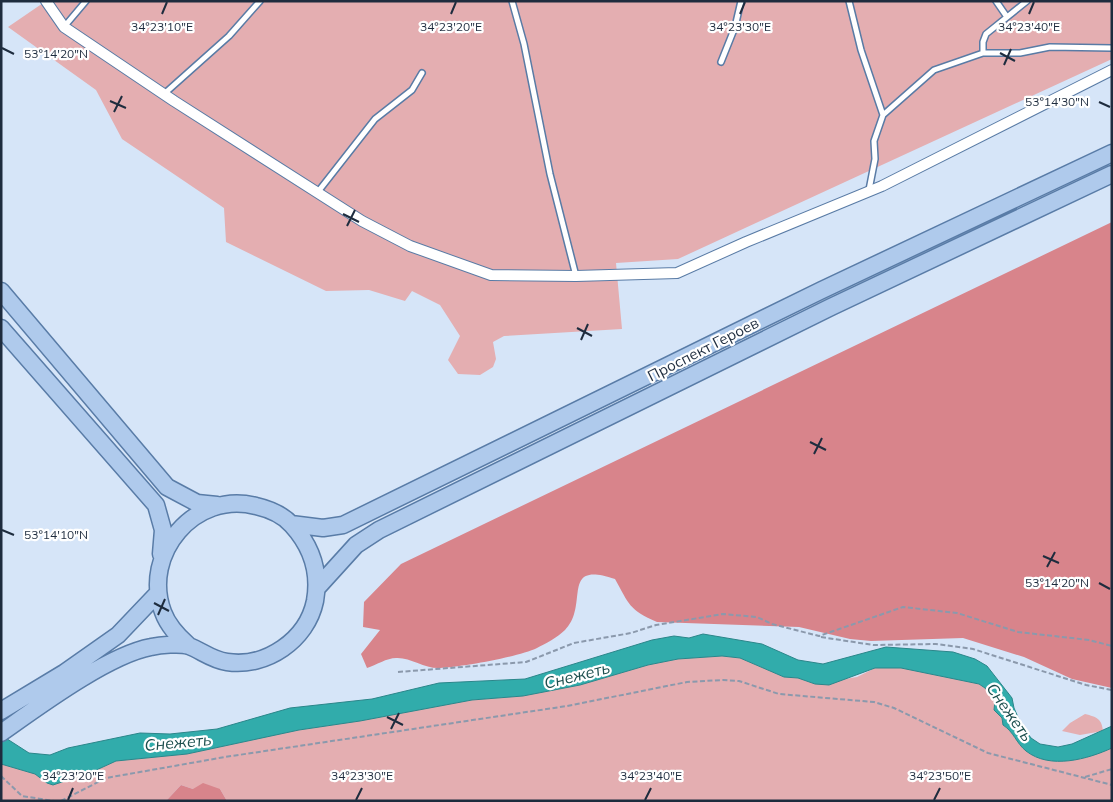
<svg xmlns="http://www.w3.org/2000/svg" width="1113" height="802" viewBox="0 0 1113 802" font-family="Mulish,sans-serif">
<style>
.green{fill:#e4aeb1}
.forest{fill:#d8848b}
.water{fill:#31acab;stroke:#2b868a}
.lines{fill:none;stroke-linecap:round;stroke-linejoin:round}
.service-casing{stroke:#597ba5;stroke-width:8}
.minor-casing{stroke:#597ba5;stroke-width:12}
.primary-casing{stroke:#597ca7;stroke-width:19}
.path{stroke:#8b99ac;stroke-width:2;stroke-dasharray:5 2.5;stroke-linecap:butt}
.service{stroke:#fff;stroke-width:5}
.minor{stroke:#fff;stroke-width:10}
.primary{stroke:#afcaec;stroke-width:16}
.ticks{fill:none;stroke:#1e2c3e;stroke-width:2}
.labels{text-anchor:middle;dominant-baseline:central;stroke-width:4.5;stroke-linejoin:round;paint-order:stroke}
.street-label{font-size:15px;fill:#1e2c3e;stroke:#fff}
.water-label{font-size:16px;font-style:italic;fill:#1c4f4e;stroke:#fff}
.ticks-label{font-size:12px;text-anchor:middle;fill:#1e2c3e;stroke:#fff;stroke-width:4.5;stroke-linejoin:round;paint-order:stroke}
</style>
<rect width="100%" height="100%" fill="#d6e5f8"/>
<!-- green -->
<path class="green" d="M46 1H1112V59L678 259 616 263 622 329 504 336 493 342 496 359 493 367 480 375 458 374 448 360 460 336 440 305 412 291 405 301 369 290 326 291 226 242 224 208 122 139 96 90 8 27Z
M722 656 740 658 784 677 798 678 815 684 857 677 875 668H901L979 684 985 688 995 700 994 710 1002 718 1003 725C1014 732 1016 743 1026 751 1050 770 1088 759 1112 748V801H227L220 789H193L181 785 166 801H1V764L35 774 47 783 53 785 92 772 116 761 187 754 299 730 360 721 472 700 523 696 580 685 648 665 678 659Z
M1085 714C1097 717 1102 719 1103 731L1080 735 1062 731 1070 723Z"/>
<!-- forest -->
<path class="forest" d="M1112 222V688L1072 679 1024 657 963 638 871 641 850 639 799 627 657 622C629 610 629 604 615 579 559 560 590 605 565 630 558 637 545 644 537 648 518 657 461 667 440 668 425 669 410 657 396 658 387 658 376 665 367 668L361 654 380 630 363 627 364 602 401 564Z
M203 783 220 789 227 801H166L181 785 193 789Z"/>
<!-- water -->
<path class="water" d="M703 634 762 644 798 660 823 664 886 647 953 652 975 659 987 666 1012 698 1014 708 1021 724 1031 738 1040 744 1058 747 1072 744 1112 726V748C1088 759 1050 770 1026 751 1016 743 1014 732 1003 725L1002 718 994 710 995 700 985 688 979 684 901 668H875L829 685 815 684 798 678 784 677 740 658 722 656 678 659 648 665 580 685 523 696 472 700 360 721 299 730 187 754 116 761 92 772 53 785 47 783 35 774 1 764V735L29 753 50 755 68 748 140 733 170 734 217 729 290 708 372 699 439 683 525 679 652 640 674 636 689 638Z"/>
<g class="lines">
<!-- service casing -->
<g class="service-casing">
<path id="service" d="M512 1 524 44 550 174 576 276
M849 1 861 50 883 115
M996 1 1007 17
M64 27 86 1
M983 53V42L986 34 1027 1
M721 62 735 27 741 1
M164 94 229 36 260 1
M869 190 875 159 874 141 883 115 934 70 983 53H1020L1050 47 1112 48
M317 193 375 119 412 90 422 73"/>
</g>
<!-- minor casing -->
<g class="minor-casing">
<path id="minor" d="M46 1 64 27 174 101 362 221 410 246 491 275 576 276 677 273 746 242 882 186 1112 70"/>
</g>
<!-- primary casing -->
<g class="primary-casing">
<path id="primary" d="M1 291 167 487 197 503 217 505
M1 328 156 505 163 530 161 554
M291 524 323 528 343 525 822 290 1112 153
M317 588 356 545 379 530 831 307 1112 174
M1 711 64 673 118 635 158 593
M1 733C38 707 108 655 151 647 160 645 180 643 189 646 202 651 212 660 227 662 266 668 307 640 315 601 320 573 312 547 292 525 283 515 269 509 256 506 195 490 141 554 163 612 168 626 178 636 188 645"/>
</g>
<!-- path -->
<path class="path" d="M821 637 873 645 936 644 973 649 1086 685 1112 690
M398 672 526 662 574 643 631 633 656 625 723 614 757 617 772 624 819 636 903 607 957 613 1018 632 1089 640 1112 646
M1 776 22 796 54 801
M1085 777 1112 769
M61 801 106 778 225 757 567 706 687 682 723 680 739 681 779 694 874 702 894 708 988 753 1112 785"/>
<!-- service -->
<use href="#service" class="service"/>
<!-- minor -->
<use href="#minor" class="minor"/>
<!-- primary -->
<use href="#primary" class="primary"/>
</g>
<!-- ticks -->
<path class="ticks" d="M162 14 167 2M451 14 456 2M740 14 745 2M1029 14 1034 2M2 48 14 54M1000 53 1015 61M1004 65 1011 49M110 101 126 108M1099 102 1110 107M114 112 122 96M343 214 359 222M347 226 355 210M577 328 592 336M581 340 588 324M810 442 826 450M814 454 822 438M2 530 14 535M1043 556 1059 563M1047 567 1055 552M1099 583 1110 589M154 603 169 611M158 615 165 599M387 717 403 725M391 729 399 713M68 800 73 788M356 800 362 788M645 800 651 788M934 800 940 788"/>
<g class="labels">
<!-- street labels -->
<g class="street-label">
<text transform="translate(703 349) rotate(-27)">Проспект Героев</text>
</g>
<!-- water labels -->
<g class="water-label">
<text transform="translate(577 675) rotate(-14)">Снежеть</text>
<text transform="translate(1010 712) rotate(55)">Снежеть</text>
<text transform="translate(178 742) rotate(-5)">Снежеть</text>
</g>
</g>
<g class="ticks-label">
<text x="162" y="31">34°23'10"E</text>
<text x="451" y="31">34°23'20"E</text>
<text x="740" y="31">34°23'30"E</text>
<text x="1029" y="31">34°23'40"E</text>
<text x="56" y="58">53°14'20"N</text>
<text x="1057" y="106">53°14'30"N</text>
<text x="56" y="539">53°14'10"N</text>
<text x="1057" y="587">53°14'20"N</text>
<text x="73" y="780">34°23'20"E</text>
<text x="362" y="780">34°23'30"E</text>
<text x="651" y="780">34°23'40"E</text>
<text x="940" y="780">34°23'50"E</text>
</g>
<!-- border -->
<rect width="1113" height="802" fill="none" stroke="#1e2c3e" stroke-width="5"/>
</svg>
